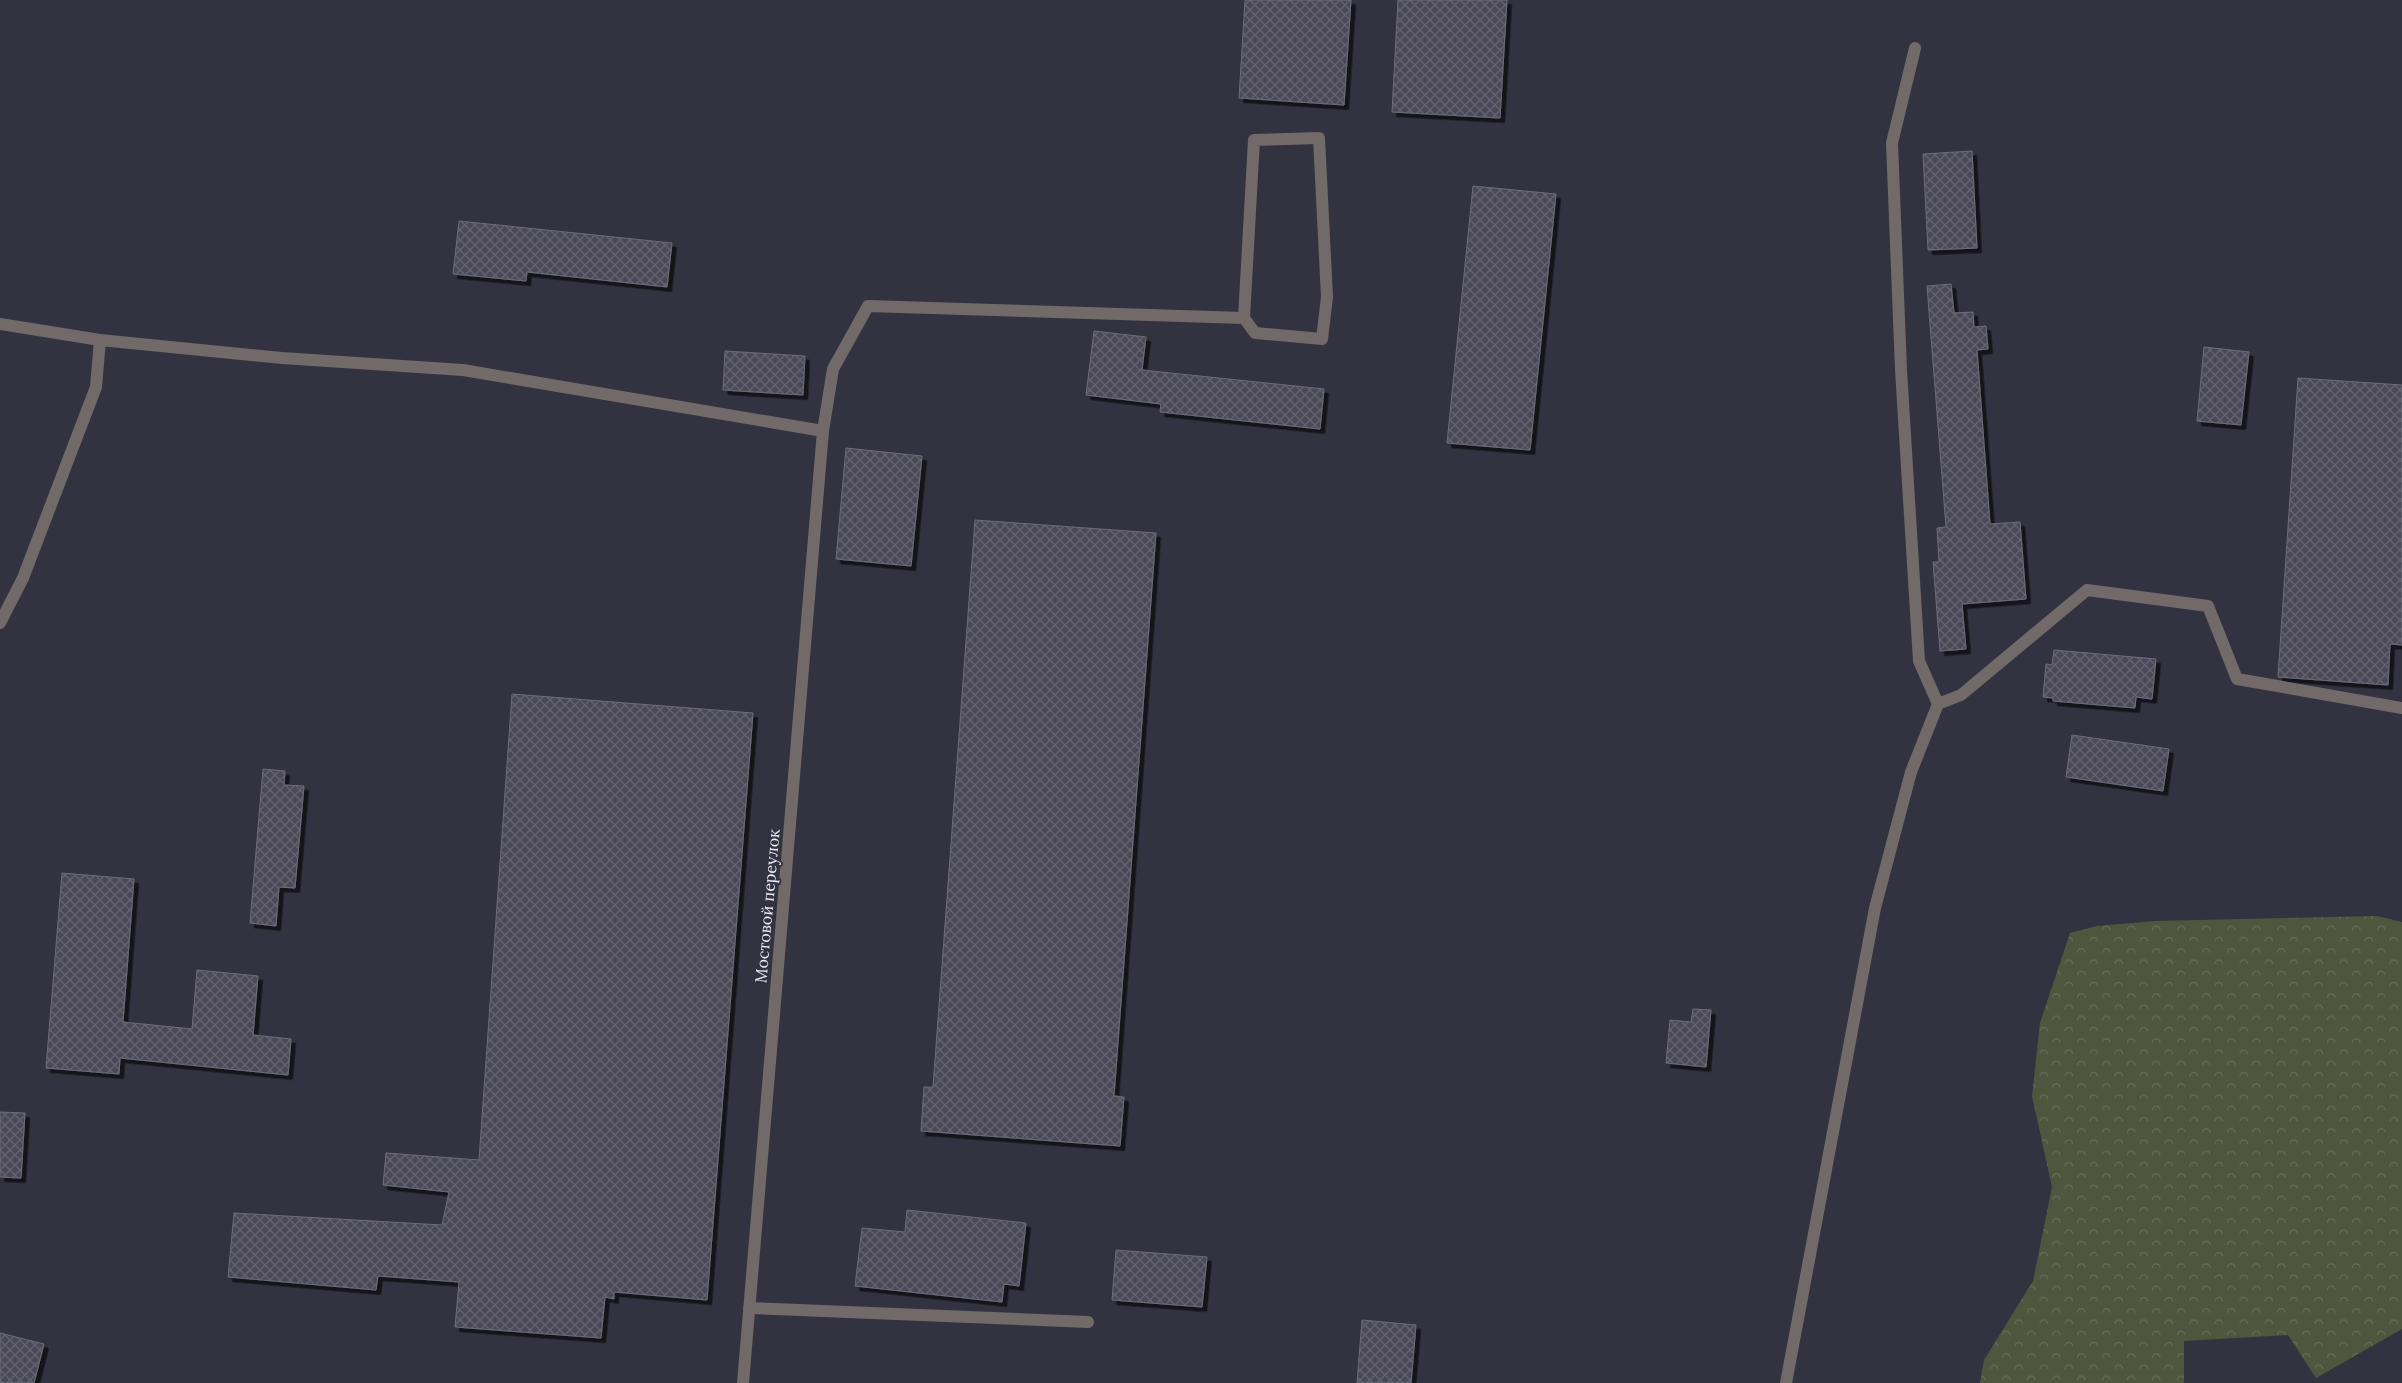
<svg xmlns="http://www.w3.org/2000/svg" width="2402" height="1383" viewBox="0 0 2402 1383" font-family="Lora,serif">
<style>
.forest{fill:url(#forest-crowns)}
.building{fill:url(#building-cross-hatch);stroke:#6c6c7b;filter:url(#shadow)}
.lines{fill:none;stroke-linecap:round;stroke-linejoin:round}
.minor{stroke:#726a69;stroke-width:12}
.labels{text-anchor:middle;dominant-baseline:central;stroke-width:4;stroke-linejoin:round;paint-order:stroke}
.street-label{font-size:16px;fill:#eaeaf3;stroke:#333240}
</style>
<defs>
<pattern id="forest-crowns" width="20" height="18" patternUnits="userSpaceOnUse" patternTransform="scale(1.25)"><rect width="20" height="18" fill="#4f563d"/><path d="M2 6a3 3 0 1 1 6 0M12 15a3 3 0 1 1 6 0" fill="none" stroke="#686e5a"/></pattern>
<pattern id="building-cross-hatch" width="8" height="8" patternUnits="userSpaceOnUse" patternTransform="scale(1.25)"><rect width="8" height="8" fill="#4b4a58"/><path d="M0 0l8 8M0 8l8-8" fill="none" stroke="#656470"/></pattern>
<filter id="shadow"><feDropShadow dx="4.5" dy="4.5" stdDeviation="0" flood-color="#0009"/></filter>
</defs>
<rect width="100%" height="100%" fill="#333240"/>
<!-- forest -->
<path class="forest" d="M2377 916 2402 922V1329L2316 1378 2288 1335 2184 1341V1383H1980L1984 1360 2033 1281 2052 1187 2032 1096 2040 1023 2070 933 2097 926 2156 921Z"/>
<!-- building -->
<path class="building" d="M1245 0H1351L1344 105 1239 98Z
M1398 0H1507L1500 118 1392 112Z
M1972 151 1977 248 1928 250 1923 154Z
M1473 186 1556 194 1530 450 1447 443Z
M459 221 672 243 667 287 527 272 526 281 453 274Z
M1951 284 1954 313 1973 312 1974 327 1986 326 1988 349 1977 350 1990 524 2020 522 2026 599 1962 604 1966 649 1940 651 1933 562H1939L1937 528 1946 527 1927 286Z
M1094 331 1146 337 1142 370 1324 389 1320 429 1160 412 1161 404 1086 395Z
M2204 347 2249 352 2241 425 2197 421Z
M725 351 805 356 803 395 723 390Z
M2298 378 2402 385V645L2390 644 2388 685 2278 677Z
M846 448 922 456 911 566 836 559Z
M975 520 1156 533 1114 1096 1124 1097 1120 1146 921 1131 924 1087H933Z
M2054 650 2156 659 2152 699 2136 697 2135 708 2053 701V698L2043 697 2046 664 2052 665Z
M512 694 753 713 707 1300 614 1292V1299L605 1297 601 1338 455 1327 459 1282 378 1276 376 1290 228 1277 234 1213 442 1225 449 1192 383 1185 386 1153 479 1160Z
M2072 735 2169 749 2163 791 2066 777Z
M263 769 285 771 284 785 304 786 295 888 279 887 276 926 250 923Z
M62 873 134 879 123 1022 192 1029 197 970 258 976 253 1035 291 1039 288 1075 120 1058 119 1074 46 1068Z
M1693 1009 1711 1010 1706 1067 1666 1063 1670 1020 1691 1022Z
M0 1112 25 1113 21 1178 0 1177Z
M907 1210 1026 1223 1019 1286 1004 1284 1002 1302 855 1286 862 1228 905 1232Z
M1116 1250 1207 1257 1202 1307 1112 1300Z
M1362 1320 1416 1325 1411 1383H1357Z
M0 1333 44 1344 34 1383H0Z"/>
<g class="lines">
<!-- minor -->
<path class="minor" d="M0 324 100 340 282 358 463 370 823 431
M0 623 23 578 96 387 100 340
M1938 704 1961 695 2087 590 2208 606 2237 679 2402 708
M749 1308 1088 1322
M743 1383 823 431 833 369 868 306 1244 318 1255 333 1322 339 1327 297 1319 138 1254 140 1244 318
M1786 1383 1875 908 1911 772 1938 704 1919 661 1901 370 1892 143 1915 48"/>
</g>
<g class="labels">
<!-- street labels -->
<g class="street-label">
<text transform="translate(767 906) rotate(-85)">Мостовой переулок</text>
</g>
</g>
</svg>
